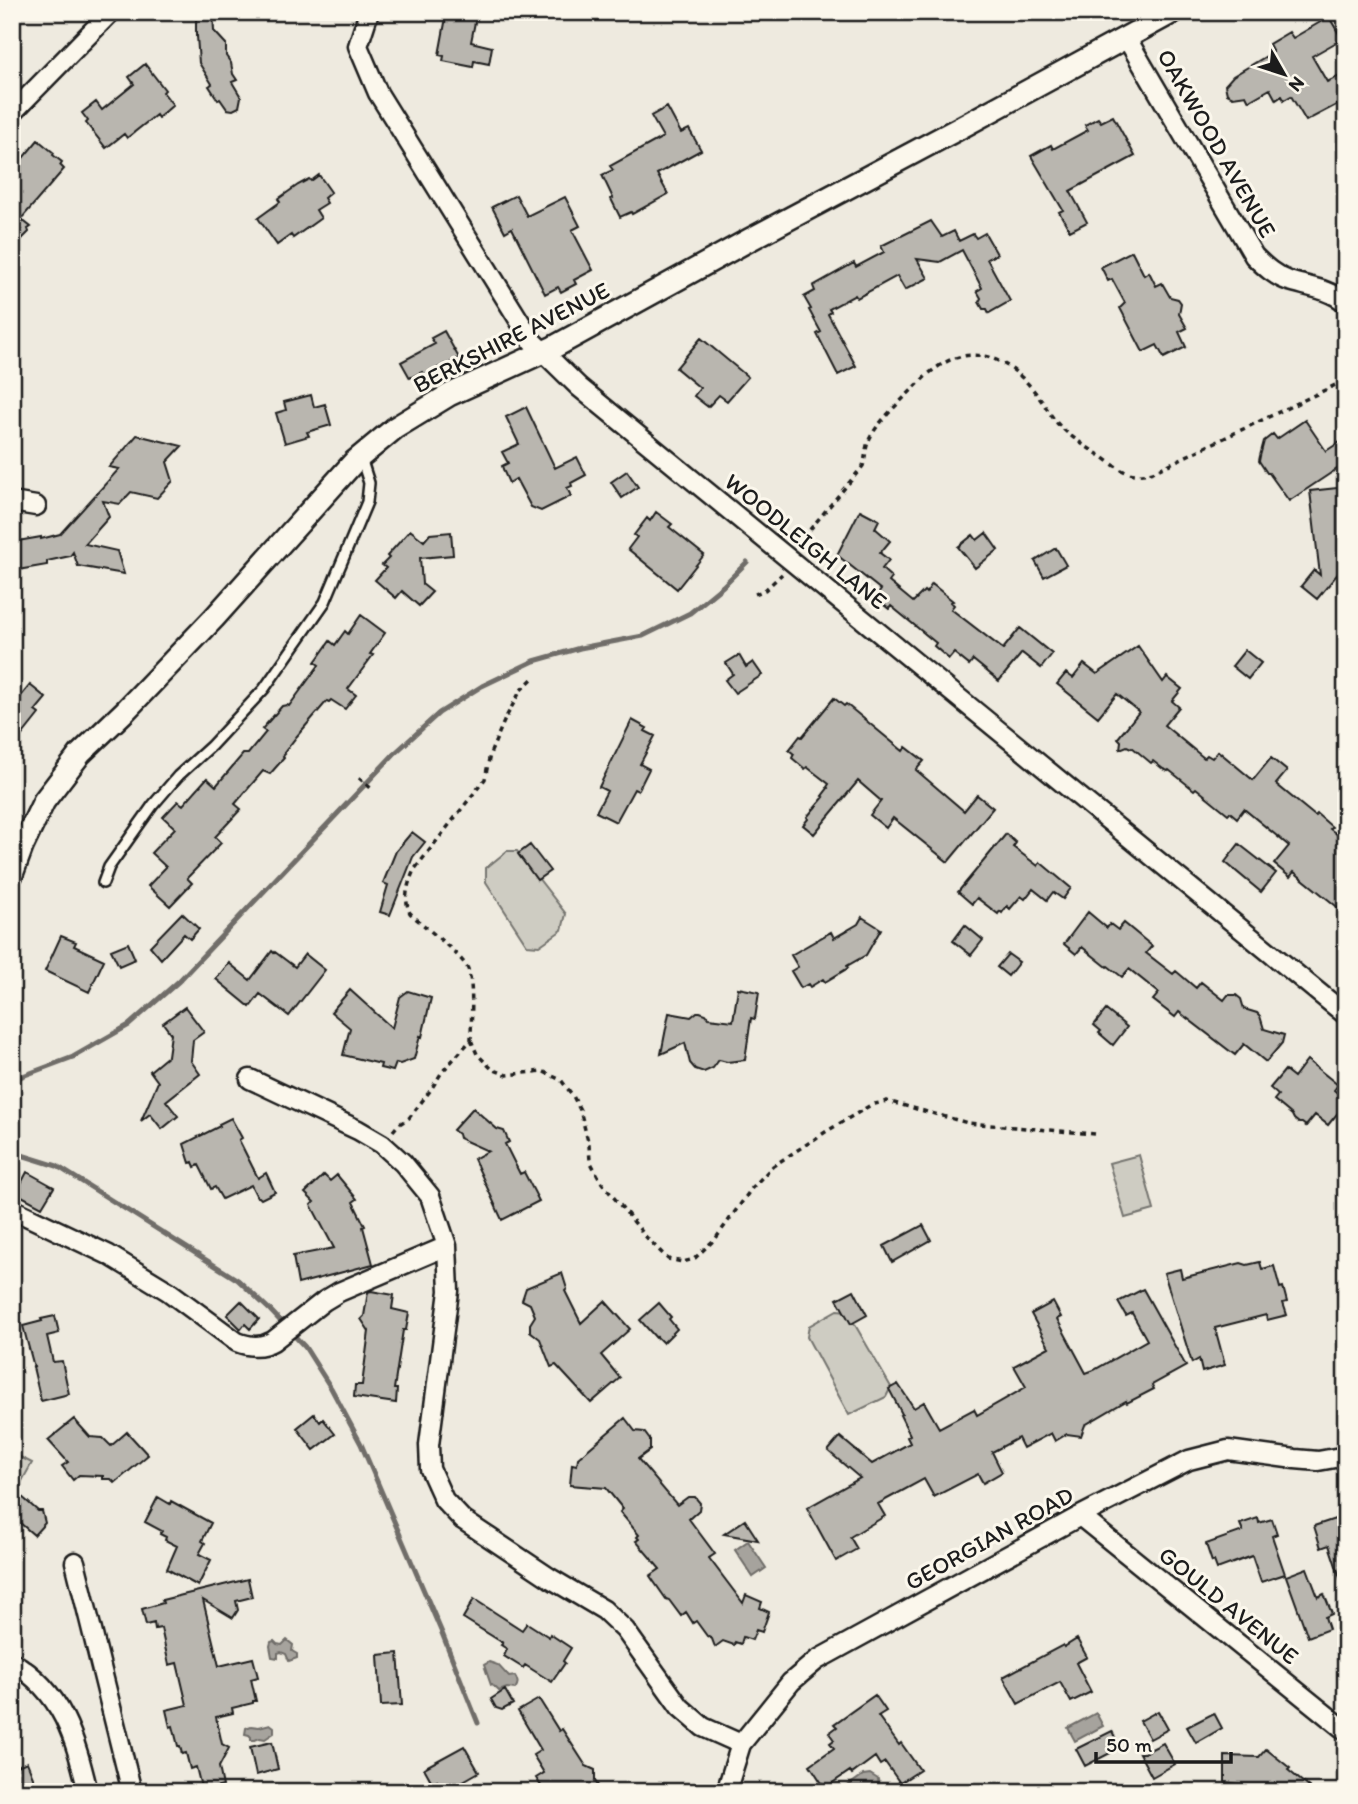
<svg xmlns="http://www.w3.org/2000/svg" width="1358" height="1804" viewBox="0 0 1358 1804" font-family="Itim,sans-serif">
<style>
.green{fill:#ceccc2;stroke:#75746f;stroke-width:2}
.water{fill:#a6a39d;stroke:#6f6d69;stroke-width:2}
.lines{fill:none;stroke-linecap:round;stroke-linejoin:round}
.stream{stroke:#6f6d69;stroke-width:5}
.building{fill:#b9b6af;stroke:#1c1c1c;stroke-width:2}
.service-casing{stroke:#1c1c1c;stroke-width:14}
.minor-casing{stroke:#1c1c1c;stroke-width:23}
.tertiary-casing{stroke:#1c1c1c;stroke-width:26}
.path{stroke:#1c1c1c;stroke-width:3.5;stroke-dasharray:5 5;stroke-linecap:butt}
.service{stroke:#fbf7ec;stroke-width:9}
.minor{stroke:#fbf7ec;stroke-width:18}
.tertiary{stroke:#fbf7ec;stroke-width:21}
.labels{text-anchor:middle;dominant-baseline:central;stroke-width:6;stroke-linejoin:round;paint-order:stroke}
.street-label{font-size:24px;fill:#1c1c1c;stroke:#fbf7ec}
</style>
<rect width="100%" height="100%" fill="#eeeadf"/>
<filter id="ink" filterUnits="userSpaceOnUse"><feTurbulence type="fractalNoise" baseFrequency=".0143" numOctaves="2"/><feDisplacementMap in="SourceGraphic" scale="14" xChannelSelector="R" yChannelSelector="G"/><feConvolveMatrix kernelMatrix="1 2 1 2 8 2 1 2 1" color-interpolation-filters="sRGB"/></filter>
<g filter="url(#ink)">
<!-- green -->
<path class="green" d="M507 851H517L566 914 562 930 539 946 527 945 486 882V868Z
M1139 1155 1154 1210 1125 1218 1109 1163Z
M837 1310 847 1311 891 1387 886 1397 849 1415 807 1337 809 1326Z
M12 1453 32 1463 12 1499Z"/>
<!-- water -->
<path class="water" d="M748 1541 766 1568 753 1577 735 1550Z
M287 1640 293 1645 292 1651 297 1654V1658L289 1661 286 1654 281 1652 278 1653V1658L272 1657 270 1646 271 1642 274 1641 277 1644 282 1645Z
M489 1662 498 1665 509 1677 515 1676C518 1681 519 1684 515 1689L507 1688 499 1691 496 1688 491 1685 484 1665Z
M1096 1713 1103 1726 1075 1741 1068 1728Z
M270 1724 274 1727V1733L265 1739 260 1738 255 1740H251V1737L249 1735 245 1734 246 1728 251 1726 259 1727Z
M870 1774 878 1779 879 1789 876 1792H848L845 1788 863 1775Z"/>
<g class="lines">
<!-- stream -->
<path class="stream" d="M12 1080 73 1057 129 1025 179 981 394 754 439 713 482 686 534 661 580 648 643 636 690 613 723 586 747 562
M12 1152 57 1166 238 1280 270 1310 305 1347 331 1388 361 1444 442 1633 478 1723"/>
</g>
<!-- building -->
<path class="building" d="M196 12H213L214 31 226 44V56L231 63 233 74 237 80 232 82 241 97 239 107 233 110 227 109 220 99 218 100 209 86 212 84 199 63 197 36H196Z
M447 12H477L471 42 492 47 489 64 474 61 473 67 443 61 444 56 439 55Z
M1329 17 1342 39 1312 56 1327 82 1346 73V100L1306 121 1291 96 1284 100 1282 96 1276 100 1270 89 1249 101 1246 95 1233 97 1227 94 1225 85 1233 76 1273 52 1269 44 1289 32 1293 38Z
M145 64 165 90 163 92 173 105 158 118 156 115 127 138 124 134 106 148 86 123 88 121 82 113 96 102 102 110 134 84 129 77Z
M667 107 681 133 689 129 701 150 657 174 668 194 632 214 631 212 620 217 611 199 613 198 602 175 613 170 610 166 663 137 651 116Z
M1113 116 1135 156 1070 191 1087 222 1070 231 1059 212 1063 210 1031 156 1051 145 1053 149 1088 130 1085 125 1098 118 1101 122Z
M38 140 54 153 53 155 62 162 60 165 64 169 21 219 31 227 28 229 29 232 12 249V171Z
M319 175 331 192 324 198 327 203 316 210 321 218 293 238 291 235 277 245 258 218 280 202 278 199 298 185 309 179 311 181Z
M516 195 527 216 565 197 580 226 572 230 593 270 574 280 576 284 561 292 558 287 545 294 512 228 505 232 492 207Z
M931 221 942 237 954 231 959 241 973 234 976 238 985 233 997 254 987 259 1010 301 989 313 987 309H983L979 302 981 298 977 291 982 288 962 250 940 262 917 259 928 278 905 290 897 276 857 298 855 295 829 309 831 312 828 314 856 366 838 375 817 334 821 332 809 310 811 309 804 297 815 291 813 286 854 263 856 267 884 252 881 246Z
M1132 251 1144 275 1149 272 1156 286 1162 283 1170 297 1178 299 1181 303 1179 314 1187 328 1179 332 1186 347 1164 358 1157 345 1143 352 1120 308 1125 303 1112 279 1108 281 1101 267Z
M444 331 459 358 446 365 445 364 424 376 422 372 410 378 401 362 435 344 431 338Z
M701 338 748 377 727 401 719 395 708 407 694 396 700 388 676 368Z
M311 395 314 407 325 404 331 425 307 432 309 436 285 443 276 413 286 410 284 402Z
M526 407 555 468 577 457 586 475 571 483 572 486 567 488 571 496 541 511 531 507 516 479 509 483 504 472 502 466 508 463 502 452 519 444 506 417Z
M1305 420 1326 451 1346 438V463L1289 501 1269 473H1267L1259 461 1260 456 1264 441 1273 434 1277 439Z
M137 435 182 446 167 462 173 481 157 498 131 492 120 504 103 501 109 517 85 544 117 551 124 574 78 566 73 552 70 556 47 561V565L12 571V542L41 537V539L60 534 119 469 109 467Z
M627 471 638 487 622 498 611 482Z
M1346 487V564L1317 599 1301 586 1314 570 1320 575 1310 491Z
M860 510 879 520 875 528 890 541 880 553 889 560 882 569 892 578 889 582 913 602 924 591 926 593 932 584 953 601 951 602 954 605 951 609 1003 649 1020 628 1052 654 1041 668 1022 653 999 681 973 660 969 665 954 653 949 659 934 646 936 643 891 606 889 609 875 598 881 590 837 555Z
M656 512 672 524 669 527 704 555 677 589 628 549 637 537 634 535 647 518 650 521Z
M410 530 424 541 430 534 451 532 453 555 420 558 422 584 432 592 419 606 402 591 396 598 375 580 386 568 382 565 389 558 387 556Z
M986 533 998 550 975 568 958 547 973 535 977 540Z
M1056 548 1066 565 1044 577 1035 561Z
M361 615 385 633 370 654 373 655 348 689 356 695 345 709 331 700 329 702 327 701 297 736 284 753 285 754 283 756 284 758 270 774 263 771 235 804 241 809 215 837 221 843 187 878 192 883 170 906 148 886 166 867 151 853 175 828 163 817 178 801 183 805 207 778 216 786 243 754H248L266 732 262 729 282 706 287 705 289 706 319 665 315 662 330 641 335 645 345 631 348 634Z
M1138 646 1163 682 1167 677 1182 689 1172 701 1179 707 1164 725 1204 758 1207 755 1212 758 1218 751 1253 780 1271 758 1287 771 1276 784 1315 816 1317 814 1332 827 1330 829 1346 841V914L1294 872 1290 877 1274 864 1289 846 1244 809 1237 818 1230 812 1228 814 1196 788 1194 790 1169 770 1168 771 1163 769 1153 761 1151 763 1132 747 1131 748 1127 746 1120 749 1121 741 1118 738 1139 712 1117 694 1098 717 1057 684 1066 673 1073 678 1084 664 1097 674Z
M1245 650 1261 663 1248 679 1232 666Z
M739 655 746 667 753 662 762 675 735 693 725 680 733 674 726 663Z
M30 685 46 698 35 711 39 714 12 748V707Z
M834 698 844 706 846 704 903 751 906 747 924 761 916 770 964 811 977 795 993 808 948 862 893 818 886 828 870 815 881 801 858 781 814 834 803 825 808 819 807 817 824 797 822 796 828 788 827 787 829 784 807 767 805 769 792 758 794 754 789 750 800 736 802 737Z
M632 720 647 728 645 731 655 736 640 764 649 769 638 791 634 789 616 822 596 812 607 791 599 787Z
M412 832 425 842 413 857 390 915 380 912 388 885 383 883 396 851Z
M1006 834 1016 843 1013 847 1038 866 1040 862 1071 888 1063 899 1053 892 1047 900 1033 889 1025 899 1021 896 1010 909 1007 906 1002 913 1000 911 998 914 977 898 972 904 958 892Z
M1239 844 1276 873 1261 892 1225 862Z
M530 845 550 871 537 880 518 854Z
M1088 912 1107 928 1110 924 1118 930 1124 923 1152 946 1146 953 1173 974 1176 971 1196 988 1201 982 1224 1000 1228 995H1236L1241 999 1244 1009 1257 1013 1260 1016 1264 1029 1284 1035 1282 1043 1266 1062 1244 1044 1235 1055 1179 1012 1175 1017 1153 1000 1159 993 1129 969 1122 977 1108 966 1107 967 1082 947 1076 954 1064 944Z
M182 913 199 929 190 939 184 934 161 959 150 946Z
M862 917 881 929 866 955 847 966 848 968 825 982 823 979 810 987 808 984 801 988 791 971 798 967 791 955 831 932 834 938 858 924Z
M965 925 983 940 971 955 953 941Z
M61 936 76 942 74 946 104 960 89 992 45 971Z
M128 943 135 959 119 966 111 950Z
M272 951 274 953 275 952 295 967 305 954 325 970 289 1016 260 994 250 1007 216 979 229 963 250 980Z
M1008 954 1019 962 1008 976 997 967Z
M738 988 759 992 755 1019 751 1018 745 1060 727 1062 719 1060 713 1068 704 1072 695 1069 690 1063 685 1043 661 1054 669 1013 691 1017 697 1012H700L706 1014 709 1018 733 1021Z
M350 990 392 1028 400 997 408 991 431 998 422 1037 420 1036 414 1059 400 1064 396 1063 393 1071 380 1068 381 1064 343 1055 350 1028 331 1012Z
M185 1007 204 1032 193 1040 191 1061 200 1074 166 1101 178 1116 162 1129 150 1114 141 1121 158 1082 150 1071 168 1056 171 1034 163 1023Z
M1106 1010 1127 1027 1113 1045 1099 1033 1101 1031 1094 1025Z
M1307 1060 1338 1085 1334 1090 1346 1100V1103L1328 1125 1315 1115 1306 1126 1302 1123H1299L1294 1119 1292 1115 1274 1100 1278 1095 1270 1088 1285 1070 1294 1077Z
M473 1108 497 1129 504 1131 509 1142 505 1144 520 1174 524 1172 539 1201 502 1220 474 1159 488 1151 459 1138 458 1134 453 1130Z
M231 1118 242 1138 239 1140 258 1178 266 1173 275 1192 261 1199 259 1197H257L251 1185 222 1199 215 1187 211 1189 199 1165 195 1167 193 1162 190 1163 184 1144 220 1126 219 1124Z
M27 1172 54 1187 42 1207 16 1193Z
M324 1175 330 1181 337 1175 357 1199 353 1202 365 1226 363 1227 373 1264 298 1284 293 1256 334 1248 311 1205 314 1202 305 1193Z
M923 1225 931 1240 892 1262 884 1246Z
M1260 1262 1262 1269 1274 1266 1280 1288 1283 1287 1287 1302 1283 1303 1287 1315 1267 1320 1266 1315 1215 1328 1225 1365 1202 1372 1199 1359 1192 1363 1164 1273 1180 1269 1182 1278 1241 1263 1247 1265Z
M562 1273 567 1289 565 1291 581 1323 605 1301 630 1329 601 1355 620 1378 591 1403 556 1365 551 1367 540 1339 530 1331V1324L535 1316 530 1304 522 1300 526 1288Z
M1143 1289 1186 1366 1152 1385 1154 1389 1127 1403 1126 1401 1085 1425 1081 1436 1067 1434 1055 1441 1051 1433 1023 1448 1018 1438 992 1452 1002 1472 983 1483 978 1474 934 1497 924 1479 878 1504 885 1516 850 1537 857 1549 836 1561 807 1508 860 1478 828 1451 840 1437 872 1464 910 1443 907 1437 910 1435 900 1415 902 1414 889 1389 898 1384 914 1408 924 1402 939 1428 974 1409 977 1415 1026 1387 1014 1366 1049 1347 1031 1314 1053 1302 1061 1317 1057 1319 1086 1373 1094 1370 1147 1340 1132 1313 1126 1316 1118 1302Z
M854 1290 867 1315 851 1324 837 1299Z
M371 1291 394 1295 392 1309 409 1313 406 1330H403L399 1356 394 1389H397L396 1403 354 1397 355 1385H362L369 1331 361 1319 364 1316 368 1292Z
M241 1301 259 1319 250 1329 245 1324 241 1329 227 1315Z
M659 1303 671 1317 669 1319 677 1329 663 1343 657 1337 656 1338 640 1320Z
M55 1316 59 1333 47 1336 53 1362 62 1361 69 1394 41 1401 33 1367H34L23 1326 42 1321 41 1319Z
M314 1414 320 1422 323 1419 335 1434 314 1450 297 1428Z
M625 1418 635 1431 644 1432 650 1440V1450L638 1459 677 1505 688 1497H695L700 1503 699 1510 689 1519 715 1554 709 1558 743 1603 746 1595 762 1602 760 1608 769 1612 762 1632 756 1630 752 1640 743 1637 741 1644 735 1642 734 1645 723 1641 715 1647 712 1639 707 1636 696 1621 693 1623 686 1612 681 1616 669 1600 666 1599 650 1576 660 1569 636 1541 639 1539 637 1537 639 1535 620 1512 623 1509 606 1488 570 1485 572 1464 577 1465 578 1458Z
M74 1419 90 1437 103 1438 111 1446 127 1432 148 1455 115 1483 111 1479H103V1476L79 1475 73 1480 62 1466 68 1462 48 1440Z
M21 1496 38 1511H42L45 1523 34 1535 12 1516V1507Z
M158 1497 170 1504 171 1501 211 1523 202 1541 205 1543 199 1554 211 1560 198 1586 167 1569 177 1546 165 1540 166 1537 160 1534 162 1531 145 1522Z
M1258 1518 1259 1523 1272 1519 1277 1534 1272 1536 1285 1574 1261 1582 1252 1556 1217 1569 1214 1561 1212 1562 1206 1544 1243 1531 1240 1524Z
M1338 1518 1341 1528 1346 1527V1587H1343L1329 1545 1321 1548 1314 1526Z
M745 1520 758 1540 724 1534Z
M1307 1568 1318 1597 1324 1594 1332 1614 1325 1617 1329 1629 1308 1637 1286 1576Z
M248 1579 252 1597 236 1601 238 1610 233 1618 203 1600 219 1666 253 1658 258 1677 251 1679 256 1701H253V1703L232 1708 233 1713 216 1717 222 1744 229 1748 219 1767 223 1786 202 1791 196 1767 190 1769 186 1753 182 1754 180 1746H178L173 1726 170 1727 166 1710 187 1705 177 1663 169 1665 161 1628 155 1629 154 1623 146 1625 142 1609 163 1603 162 1600Z
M474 1599 522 1630 527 1623 549 1637 550 1634 571 1648 563 1661 565 1663 552 1682 525 1665 523 1668 504 1656 507 1649 501 1645 503 1643 463 1618Z
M1077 1639 1087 1657 1076 1663 1091 1692 1071 1702 1060 1682 1018 1704 1003 1677 1063 1645 1064 1647Z
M398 1653 402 1705 381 1706 378 1655Z
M505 1690 513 1704 502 1710 496 1708 491 1699Z
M875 1695 886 1711 878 1716 899 1745 901 1743 920 1770 900 1783 885 1762 880 1765 875 1757 852 1774 850 1771 825 1788 810 1765 834 1748 830 1743 834 1740 829 1733 837 1727 834 1724Z
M539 1699 559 1731 562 1729 586 1766 595 1770V1781L602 1792H545L536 1778 544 1773 533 1755 541 1750 518 1711Z
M1158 1711 1168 1729 1150 1739 1140 1721Z
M1214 1713 1222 1728 1196 1743 1187 1727Z
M1112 1731 1120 1748 1085 1766 1076 1749Z
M272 1742 278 1769 256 1775 250 1747Z
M1163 1743 1175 1764 1152 1777 1139 1753H1144Z
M464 1746 479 1772 444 1792 437 1781 433 1784 424 1768Z
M1266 1749 1290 1768 1288 1770 1315 1792H1283L1279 1788 1239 1787 1240 1784 1225 1782V1756L1259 1757Z
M27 1762 39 1792H12V1768Z"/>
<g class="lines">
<!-- service casing -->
<g class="service-casing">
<path id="service" d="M103 883 109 867 153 805 178 776 211 746 264 689 325 602 367 502 369 483 361 458"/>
</g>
<!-- minor casing -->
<g class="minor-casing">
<path id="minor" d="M369 12 358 46 378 93 532 341 579 387 1346 1015
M1126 37 1254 256C1265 267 1275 276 1289 281 1309 287 1330 289 1346 303
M12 113 111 12
M12 502 36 506
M250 1079 358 1130 382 1144 403 1163 430 1196 447 1246 449 1291 429 1445 430 1469 444 1500 463 1520 550 1578 604 1610 625 1630 680 1707 703 1727 741 1744
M12 1209 109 1255 168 1291 237 1342C250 1347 261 1348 273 1341L324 1301 339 1292 447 1246
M1080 1516 1346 1731
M75 1562 132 1792
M12 1662C63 1692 75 1738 88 1792
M726 1792 741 1744 791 1682 817 1660 1080 1516 1189 1460 1228 1450 1295 1459 1318 1461 1346 1456"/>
</g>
<!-- tertiary casing -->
<g class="tertiary-casing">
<path id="tertiary" d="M12 874 22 847 44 801 80 754 125 711 214 618 354 462 395 428 449 395 554 347 749 240 956 130 1173 12"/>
</g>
<!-- path -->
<path class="path" d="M797 545 863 466C866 457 865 448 869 440 877 422 903 399 918 384 958 341 1000 348 1035 392 1043 402 1049 413 1057 423 1070 437 1088 448 1104 458 1122 471 1130 478 1153 472L1346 380
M755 594 765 590 782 574
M359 778 373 790
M471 1040 477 1054 492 1069 507 1075 542 1071 561 1080 573 1096 580 1110 589 1145 590 1161 602 1183 647 1238 668 1259 683 1262 694 1259 716 1238 752 1188 773 1166 827 1131 871 1105 887 1101 968 1123 1095 1134
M393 1131 398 1125 409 1118 430 1091 442 1072 471 1040C471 1021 474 986 468 969 462 955 422 925 410 913 403 898 408 884 414 870L485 779 490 754 505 719 521 690 533 678"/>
<!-- service -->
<use href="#service" class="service"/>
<!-- minor -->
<use href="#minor" class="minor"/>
<!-- tertiary -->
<use href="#tertiary" class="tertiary"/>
</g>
</g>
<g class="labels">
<!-- street labels -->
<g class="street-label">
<text transform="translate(1217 143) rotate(60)">OAKWOOD AVENUE</text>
<text transform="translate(511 337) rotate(-27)">BERKSHIRE AVENUE</text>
<text transform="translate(806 541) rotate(39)">WOODLEIGH LANE</text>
<text transform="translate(989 1538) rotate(-29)">GEORGIAN ROAD</text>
<text transform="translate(1229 1605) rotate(39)">GOULD AVENUE</text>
</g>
</g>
<!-- margin -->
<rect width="1358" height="1804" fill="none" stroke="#fbf7ec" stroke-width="42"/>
<rect x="21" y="21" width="1316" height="1762" fill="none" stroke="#1c1c1c" stroke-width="2.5" filter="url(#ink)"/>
<!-- north arrow -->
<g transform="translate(1284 74) rotate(129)" stroke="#fbf7ec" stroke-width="5" paint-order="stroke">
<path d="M0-5L12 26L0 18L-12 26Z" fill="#1c1c1c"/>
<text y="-10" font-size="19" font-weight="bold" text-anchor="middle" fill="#1c1c1c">N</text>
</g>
<!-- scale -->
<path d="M1096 1752v10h135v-10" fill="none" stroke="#1c1c1c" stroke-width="3.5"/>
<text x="1106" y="1752" font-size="21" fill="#1c1c1c" stroke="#fbf7ec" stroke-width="5" paint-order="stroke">50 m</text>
</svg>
